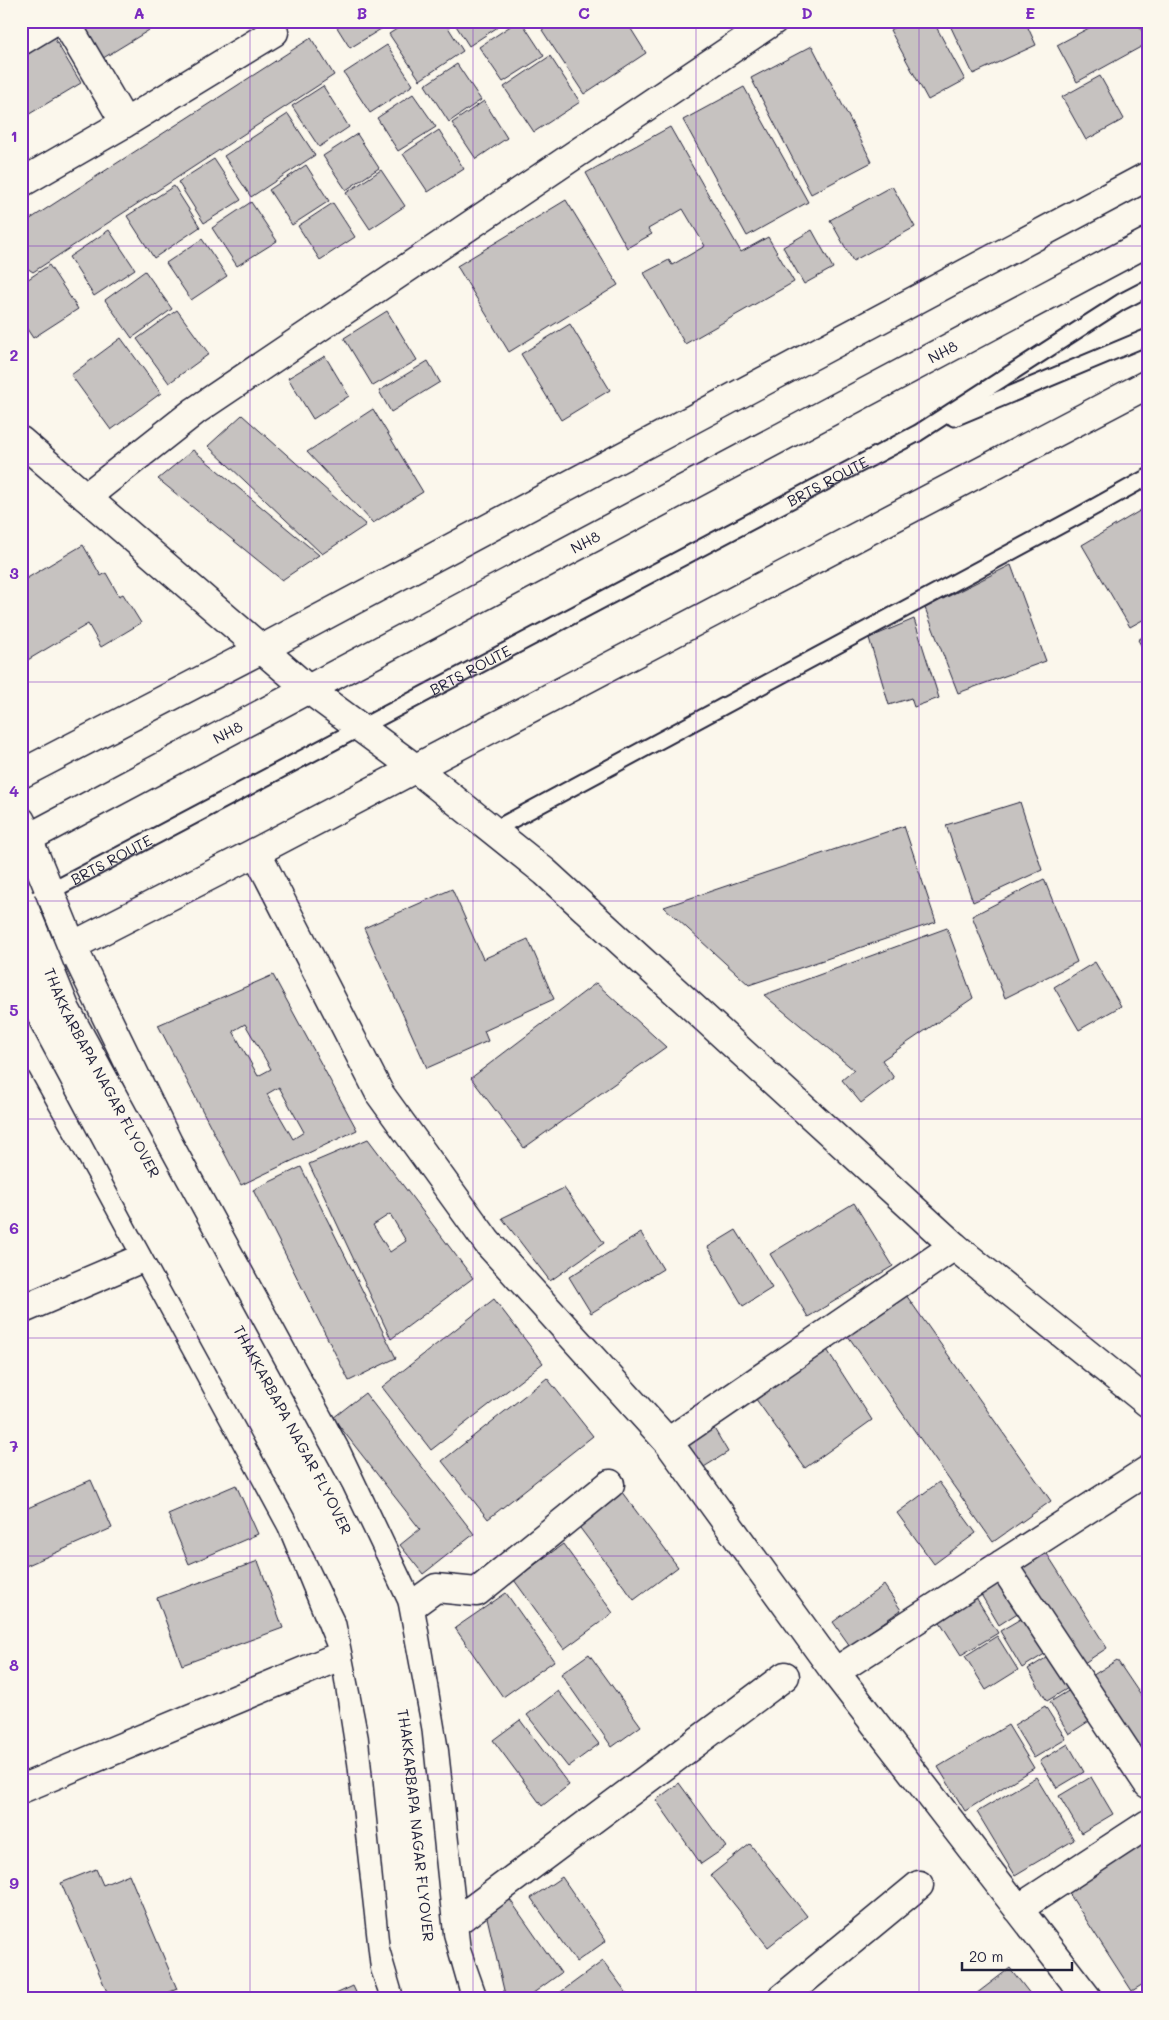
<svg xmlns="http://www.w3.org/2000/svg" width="1169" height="2020" viewBox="0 0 1169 2020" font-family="Mali,sans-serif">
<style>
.building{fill:#c6c2c0;stroke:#22223b;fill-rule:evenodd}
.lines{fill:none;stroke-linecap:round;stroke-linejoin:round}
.lane-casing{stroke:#22223b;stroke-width:19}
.street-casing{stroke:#22223b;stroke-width:31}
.secondary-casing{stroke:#22223b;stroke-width:31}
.primary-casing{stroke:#22223b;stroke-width:31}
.lane{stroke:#fbf7ec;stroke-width:15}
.street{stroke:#fbf7ec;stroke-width:28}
.secondary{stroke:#fbf7ec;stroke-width:28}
.primary{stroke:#fbf7ec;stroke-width:28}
.secondary-bridge-casing{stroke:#22223b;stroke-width:31;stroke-linecap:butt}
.secondary-bridge{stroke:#fbf7ec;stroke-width:28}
.grid{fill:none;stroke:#7b2cbf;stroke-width:1;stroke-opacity:0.55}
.labels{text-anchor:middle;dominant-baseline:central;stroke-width:5;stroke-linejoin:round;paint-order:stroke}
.street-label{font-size:15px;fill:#22223b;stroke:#fbf7ec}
.neatline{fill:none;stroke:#7b2cbf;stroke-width:2}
.grid-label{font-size:16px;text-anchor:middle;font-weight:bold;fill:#7b2cbf}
</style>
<rect width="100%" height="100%" fill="#fbf7ec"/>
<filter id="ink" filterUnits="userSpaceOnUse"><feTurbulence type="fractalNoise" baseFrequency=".02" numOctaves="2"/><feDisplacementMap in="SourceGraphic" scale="10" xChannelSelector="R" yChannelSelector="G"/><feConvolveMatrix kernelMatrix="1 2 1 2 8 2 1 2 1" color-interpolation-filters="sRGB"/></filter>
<g filter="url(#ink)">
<!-- building -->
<path class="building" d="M76 21H164L100 60Z
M333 21H394L350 48Z
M409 21H444L463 51 420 80 389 34Z
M453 21H507L469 46Z
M518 21H521L544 56 503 82 479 47Z
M555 21H626L646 53 584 94 542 30Z
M650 21H671L656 31Z
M905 21H933L965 80 928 100 890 30Z
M948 21H1025L1036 45 973 74Z
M1102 21H1137L1148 43 1077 82 1057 45Z
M54 38 81 83 21 119V58Z
M311 38 334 75 33 272 21 264V225Z
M387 45 413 85 370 113 344 73Z
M812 46 872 162 811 194 751 78Z
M550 56 580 102 534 132 504 87Z
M457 64 481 100 449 122 425 85Z
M1100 76 1124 119 1086 140 1062 97Z
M323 86 349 127 319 147 292 106Z
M744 87 808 202 747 236 683 120Z
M413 94 436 127 398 151 377 118Z
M484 101 507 138 476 159 452 123Z
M288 114 315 155 251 197 224 156Z
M670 127 741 252 768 237 794 282 685 344 644 273 669 260 672 265 705 246 683 209 648 229 652 234 627 248 586 173Z
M439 130 464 169 428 192 403 154Z
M357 134 379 168 346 190 323 156Z
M214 159 241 200 204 223 178 182Z
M306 165 329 201 292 225 269 190Z
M381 170 405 206 370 229 346 193Z
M174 186 200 227 154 258 127 216Z
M892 186 915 227 853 261 830 220Z
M566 200 618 285 509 352 457 266Z
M251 202 277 241 237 266 212 228Z
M333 203 355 237 320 260 298 226Z
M109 230 135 269 94 296 69 257Z
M812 230 833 268 804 284 783 247Z
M202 239 227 276 191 300 166 263Z
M49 265 78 309 33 338 21 320V284Z
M145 271 172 309 132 338 105 300Z
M177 310 209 354 169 383 137 339Z
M387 311 417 360 373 386 344 338Z
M570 324 610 390 561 420 521 354Z
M121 338 161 393 111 430 71 375Z
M325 356 349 396 313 419 288 378Z
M428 361 440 382 391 412 379 391Z
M373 409 423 492 373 523 307 452Z
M242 415 366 525 322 554 208 446Z
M193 450 319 555 282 580 158 479Z
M1148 506V617L1130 627 1082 545Z
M83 545 101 576 106 573 119 596 123 594 141 623 101 647 88 624 21 664V576L24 580Z
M1011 565 1046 661 958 693 925 608Z
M914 619 939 698 914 707 911 698 889 705 869 638Z
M1148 633V657L1138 640Z
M1020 802 1042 870 973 902 946 825Z
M904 826 936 922 749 985 664 907Z
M1044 879 1077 962 1005 998 972 916Z
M452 889 483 959 528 939 554 999 484 1031 488 1041 427 1068 364 928Z
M947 928 973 998 882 1060 894 1078 861 1103 842 1080 854 1070 764 995Z
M1095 962 1121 1006 1079 1030 1054 987Z
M273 975 357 1130 241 1185 158 1025ZM245 1024 271 1069 258 1076 233 1031ZM279 1087 304 1132 293 1139 267 1094Z
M596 983 666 1047 524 1148 471 1078Z
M368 1139 473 1278 391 1339 309 1164ZM390 1214 406 1241 390 1252 373 1225Z
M301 1167 396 1358 349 1381 253 1190Z
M564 1188 604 1243 550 1281 502 1218Z
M854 1203 893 1266 808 1317 770 1254Z
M736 1230 772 1288 743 1306 708 1247Z
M641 1233 663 1269 591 1313 569 1277Z
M906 1295 1051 1501 993 1542 848 1336Z
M494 1299 543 1363 431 1450 382 1387Z
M824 1345 872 1420 805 1468 753 1395Z
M547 1378 593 1436 488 1519 442 1461Z
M365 1393 474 1534 423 1574 400 1545 420 1529 333 1418Z
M709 1420 728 1452 699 1470 680 1438Z
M91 1480 112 1528 21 1568V1511Z
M939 1482 976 1533 934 1564 897 1513Z
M236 1485 258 1534 189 1564 168 1514Z
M621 1491 678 1567 634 1600 577 1524Z
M563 1544 613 1613 564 1649 514 1580Z
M1042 1546 1107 1648 1075 1669 1010 1567Z
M258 1561 283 1628 182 1665 157 1598Z
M996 1575 1019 1612 999 1625 976 1586Z
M884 1585 901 1610 850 1646 833 1622Z
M972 1591 998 1633 961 1655 935 1614Z
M506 1593 554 1661 503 1697 455 1628Z
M1029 1614 1051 1650 1022 1668 1000 1631Z
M997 1636 1018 1670 986 1690 965 1656Z
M1054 1653 1073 1685 1047 1701 1028 1669Z
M589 1654 641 1726 612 1747 561 1674Z
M1117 1660 1148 1706V1776L1084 1681Z
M1075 1687 1094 1718 1069 1734 1050 1702Z
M558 1691 599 1744 568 1767 527 1715Z
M1045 1706 1066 1739 1034 1758 1014 1725Z
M520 1720 569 1785 542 1806 493 1740Z
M1008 1725 1034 1768 965 1811 938 1767Z
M1068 1744 1084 1772 1057 1788 1040 1761Z
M1036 1777 1074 1840 1015 1875 977 1812Z
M1091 1777 1113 1814 1081 1833 1059 1796Z
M679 1783 726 1847 701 1864 656 1800Z
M1148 1834V1981L1132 1991 1065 1887Z
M750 1844 807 1916 768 1947 711 1875Z
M96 1869 103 1885 129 1874 177 1989 153 1999H110L61 1883Z
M562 1877 606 1941 576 1962 531 1898Z
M506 1894 561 1973 525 1999H506L486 1913Z
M603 1961 631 1999H561L558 1994Z
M1010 1968 1034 1999H980L976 1994Z
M353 1986 359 1999H325Z"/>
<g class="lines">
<!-- lane casing -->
<g class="lane-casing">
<g id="lane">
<path d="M954 418 1148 337"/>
<path d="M493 830 1078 516 1148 477"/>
<path id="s1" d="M21 907 918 433 1121 302 1148 288"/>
</g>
</g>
<!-- street casing -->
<g class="street-casing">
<path id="street" d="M65 21 125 123
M21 41 54 21
M21 183 125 123 274 32
M86 497 195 411 773 21
M256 852 380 1094 487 1242 668 1442 835 1672 1088 1999
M21 1310 147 1256
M668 1442 954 1246
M1002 1564 1148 1784
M835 1672 1148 1470
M21 1789 345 1654 436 1588 477 1592 610 1484
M1018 1909 1148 1824
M453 1924 785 1676
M781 1999 919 1885"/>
</g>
<!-- secondary casing -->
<g class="secondary-casing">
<path id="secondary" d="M21 441 308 689 415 768 545 872 954 1246 1148 1403
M21 774 262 649 1148 176
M21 821 72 946 168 1143 335 1450 410 1608 434 1751 456 1951 473 1999
M21 1028 104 1177 292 1525 345 1654 362 1762 385 1968 396 1999"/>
</g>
<!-- primary casing -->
<g class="primary-casing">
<g id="primary">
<path id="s2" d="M21 842 1148 242"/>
<path d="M25 970 256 852 1148 384"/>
</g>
</g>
<!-- lane -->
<use href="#lane" class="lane"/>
<!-- street -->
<use href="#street" class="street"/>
<!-- secondary -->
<use href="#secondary" class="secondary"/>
<!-- primary -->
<use href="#primary" class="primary"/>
<!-- secondary-bridge casing -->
<g class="secondary-bridge-casing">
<g id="secondary-bridge">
<path id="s3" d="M21 900 66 1010 330 1496 384 1609 407 1731 429 1939 446 1999"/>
<path d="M21 965 44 1021 150 1220 307 1507 360 1617 383 1734 404 1944 420 1999"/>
</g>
</g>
<!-- secondary-bridge -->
<use href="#secondary-bridge" class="secondary-bridge"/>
</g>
</g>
<!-- grid -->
<path class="grid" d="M250 21V1999M473 21V1999M696 21V1999M919 21V1999M21 246H1148M21 464H1148M21 682H1148M21 901H1148M21 1119H1148M21 1338H1148M21 1556H1148M21 1774H1148"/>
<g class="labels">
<!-- street labels -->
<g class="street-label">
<text stroke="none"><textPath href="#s2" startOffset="1044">NH8</textPath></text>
<text stroke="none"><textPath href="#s1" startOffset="912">BRTS ROUTE</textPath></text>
<text stroke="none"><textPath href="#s2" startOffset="639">NH8</textPath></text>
<text stroke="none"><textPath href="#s1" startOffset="508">BRTS ROUTE</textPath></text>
<text stroke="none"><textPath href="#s2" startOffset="234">NH8</textPath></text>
<text stroke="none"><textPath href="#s1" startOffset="102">BRTS ROUTE</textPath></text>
<text stroke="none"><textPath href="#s3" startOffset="191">THAKKARBAPA NAGAR FLYOVER</textPath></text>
<text stroke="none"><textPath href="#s3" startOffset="596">THAKKARBAPA NAGAR FLYOVER</textPath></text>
<text stroke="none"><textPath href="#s3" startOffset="1016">THAKKARBAPA NAGAR FLYOVER</textPath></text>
</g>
</g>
<!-- margin -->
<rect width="1169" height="2020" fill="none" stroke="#fbf7ec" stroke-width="55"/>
<!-- scale -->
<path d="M962 1962v8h110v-8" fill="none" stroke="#22223b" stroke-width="2.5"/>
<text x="969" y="1962" font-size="15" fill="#22223b" stroke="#fbf7ec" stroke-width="4" paint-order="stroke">20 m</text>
<rect x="28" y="28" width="1114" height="1964" class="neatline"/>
<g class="grid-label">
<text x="139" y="19">A</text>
<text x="362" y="19">B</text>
<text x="584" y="19">C</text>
<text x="807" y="19">D</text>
<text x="1030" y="19">E</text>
<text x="14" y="142">1</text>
<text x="14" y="361">2</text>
<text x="14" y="579">3</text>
<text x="14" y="797">4</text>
<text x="14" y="1016">5</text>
<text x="14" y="1234">6</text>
<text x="14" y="1452">7</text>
<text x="14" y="1671">8</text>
<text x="14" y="1889">9</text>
</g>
</svg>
